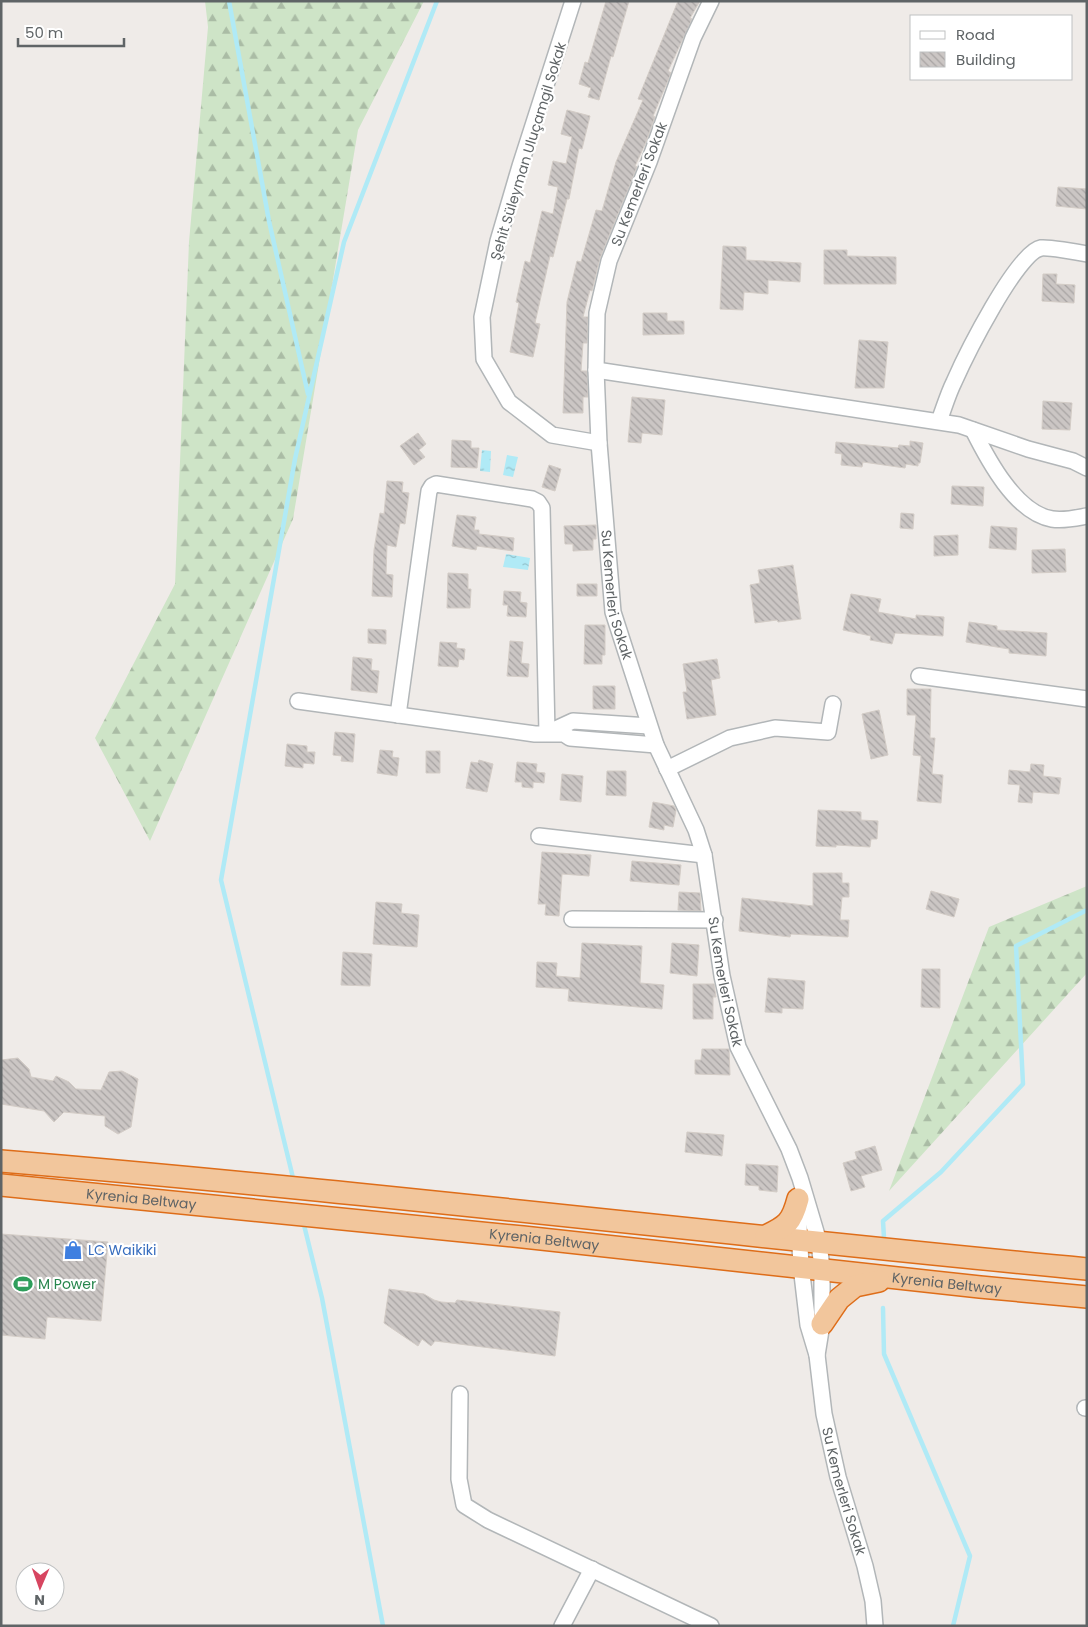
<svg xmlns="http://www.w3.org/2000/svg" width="1088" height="1627" viewBox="0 0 1088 1627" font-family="Poppins,sans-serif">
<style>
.forest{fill:url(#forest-firs)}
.water{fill:url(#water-ripples)}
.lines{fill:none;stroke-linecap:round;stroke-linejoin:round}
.stream{stroke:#b0eaf6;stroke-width:4.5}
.building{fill:url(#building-back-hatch);stroke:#d3ccc6}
.minor-casing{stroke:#b2b6b8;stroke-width:18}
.highway-casing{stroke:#de6d19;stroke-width:24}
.minor{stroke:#fff;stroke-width:15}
.highway{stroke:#f2c69c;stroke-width:21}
.labels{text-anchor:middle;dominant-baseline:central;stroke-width:4.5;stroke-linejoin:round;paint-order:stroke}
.street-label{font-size:14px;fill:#5f6466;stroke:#fff}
.shop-label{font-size:14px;fill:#366cbe;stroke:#fff;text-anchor:start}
.leisure-label{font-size:14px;fill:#27864d;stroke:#fff;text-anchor:start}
</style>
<defs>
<pattern id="forest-firs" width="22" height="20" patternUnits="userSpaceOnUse" patternTransform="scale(1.25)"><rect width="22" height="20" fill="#cee4c7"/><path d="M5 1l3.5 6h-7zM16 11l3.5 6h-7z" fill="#aabca5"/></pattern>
<pattern id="water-ripples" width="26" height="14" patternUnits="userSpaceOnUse" patternTransform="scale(1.25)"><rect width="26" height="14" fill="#b0eaf6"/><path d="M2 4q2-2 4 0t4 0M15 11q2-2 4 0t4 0" fill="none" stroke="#92c1cb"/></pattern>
<pattern id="building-back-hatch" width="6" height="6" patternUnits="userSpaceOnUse" patternTransform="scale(1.25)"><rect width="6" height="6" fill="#cbc6c4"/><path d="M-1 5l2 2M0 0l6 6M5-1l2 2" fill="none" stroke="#a8a4a3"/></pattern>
</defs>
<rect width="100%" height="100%" fill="#efebe8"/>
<!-- forest -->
<path class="forest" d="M205 1H424L358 130 293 519 150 841 95 738 175 584 189 242 208 27Z
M1087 886V973L889 1191 989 927Z"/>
<!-- water -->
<path class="water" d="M482 450 491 451 490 472 480 471Z
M507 455 518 457 513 477 503 475Z
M506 554 530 558 528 570 503 567Z"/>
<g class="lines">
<!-- stream -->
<path class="stream" d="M229 1 269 221 308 394
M294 1182 221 880 295 459 344 242 437 1
M303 1221 322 1298 383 1626
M884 1238 883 1221 941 1172 1023 1084 1016 946 1087 910
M883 1308 884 1354 970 1556 953 1626"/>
</g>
<!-- building -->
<path class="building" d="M606 1H629L613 57 611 56 599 100 588 97 591 88 579 84 585 62 588 63Z
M678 1H700L690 18 692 19 668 71 671 73 653 116 655 117 646 142 635 166 637 167 600 258 592 291 590 290 583 317H588L587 343H583L581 371H587L588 397H583V413H563L567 302 577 261 581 262 596 210 602 211 616 162 643 100 638 99Z
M567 110 590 116 582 149 579 148 569 199H567L553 257 550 256 535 323 540 324 533 357 510 352 519 303 516 302 525 261 530 263 542 211 553 214 558 187 548 185 553 161 566 164 572 137 561 134Z
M1058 187 1087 189V209L1056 206Z
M723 246 746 247V260L801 263 800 282 768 280V294L744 292 743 310 720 309Z
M824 250H847V256L896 257V284H824Z
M1043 274H1057L1056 284 1075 285 1074 303 1042 301Z
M643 313H667V321H684V334L643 335Z
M859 340 888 342 884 388H855Z
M632 397 665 400 662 435 642 433 641 443 628 442Z
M1043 401 1072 403 1070 430 1042 429Z
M418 433 426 444 419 450 425 457 414 465 400 446Z
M452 440 471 441V448H479L477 468 451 467Z
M910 441 923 443 920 463H918V466L906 464 905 468 863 462 862 467 841 465 842 454 835 453 836 442 898 448 899 445 910 446Z
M549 465 561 469 555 491 542 487Z
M387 481 403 482 402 492 409 493 405 524 400 523 396 547 387 545 386 574 393 575 392 597 372 596 374 550 380 513 384 514Z
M952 486 984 487 983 506 951 504Z
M901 513 914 514 913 529 900 528Z
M457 515 476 517 474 530H479V534L514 538 513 551 477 546 476 550 452 546Z
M596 525V539H593V550L573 551V544H565L564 526Z
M991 526 1017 528 1016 550 989 548Z
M958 535V555L934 556V536Z
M1065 549 1066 572 1032 573V550Z
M793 565 801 619 778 622 777 620 755 623 750 585 760 583 758 570Z
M448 573 468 574V589H471L470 608H447Z
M577 584H597V596H577Z
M504 591 521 592 520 602 527 603 526 617 507 616 508 605H503Z
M851 594 881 599 878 612 916 619V615L944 617 943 636 895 633 892 644 870 640 871 636 843 630Z
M969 622 997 626V630L1047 633 1046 656 1009 653V649L966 642Z
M585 625H605V655H602V664H584Z
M368 629 386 630V644L368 643Z
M510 641 523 642 521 663 529 664 528 677 507 676Z
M440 642 457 643 456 648 465 649 464 660 459 659 458 667 438 666Z
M353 657 372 659 371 670 379 671 377 693 351 690Z
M717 659 720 678 711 680 716 715 687 719 683 692H687L683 664Z
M593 686H615V709H593Z
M907 689H931L930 738H935L932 774 943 775 941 803 917 801 921 756 913 755 916 715H907Z
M879 710 888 755 871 759 862 714Z
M335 732 355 734 353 762 341 761 342 756 333 755Z
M287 744 307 746V752H315L314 764 303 763V768L285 766Z
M380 750 393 751 392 757 399 758 397 776 377 773Z
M426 751H440V773H426Z
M479 760 493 764 487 792 466 788 471 762 478 763Z
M517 762 537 764 536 772 545 773 544 783 533 782V788L522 787V782H515Z
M1031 764 1044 765 1043 776 1061 778 1059 794 1033 792 1032 803 1018 802 1020 785 1008 784 1009 770 1030 772Z
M607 771H626V796L606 795Z
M562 774 583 776 581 802 560 800Z
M653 802 674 806 676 810 673 827 664 825V830L649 827Z
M818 810 861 812V820L878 821 877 839H871L870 847 836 845V847L816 846Z
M542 852 591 855 589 876 562 874 559 916 545 915 546 904H538Z
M632 861 681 865 679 885 630 881Z
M813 873H842V883H849V897H842L840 920H849L848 937 791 934 790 937 739 931 742 898 813 906Z
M931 891 959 899 954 917 926 909Z
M679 892 700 893 701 911 678 910Z
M376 902 402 904 401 913 419 915 417 947 373 944Z
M582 943 642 946 640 983 664 985 662 1009 568 1001 569 989 536 987 537 962 557 963 556 976 580 978Z
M672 943 699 945 697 976 670 973Z
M343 952 372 954 370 986 341 985Z
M922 969H940V1008L921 1007Z
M768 978 805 981 803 1009 782 1008V1013L765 1012Z
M693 984H714L716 997H713V1019H693Z
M702 1049H729L730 1075 695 1074V1060H701Z
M18 1058 29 1069 31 1077 53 1081 56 1076 69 1082 76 1089 101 1090 109 1072 122 1071 138 1079 131 1127 118 1134 105 1126V1116L64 1112 54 1122 44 1111 1 1104V1060Z
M687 1132 724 1135 722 1156 685 1152Z
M875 1146 882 1170 861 1176 865 1187 851 1191 843 1163 857 1159 855 1152Z
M746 1164 778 1166 777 1192 759 1190V1186L745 1185Z
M1 1234 108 1242 101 1321 47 1317 45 1339 1 1335Z
M389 1289 424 1294 434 1300 441 1302 455 1303 457 1300 560 1312 555 1356 435 1341 431 1346 422 1339 418 1346 384 1323Z"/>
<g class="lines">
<!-- minor casing -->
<g class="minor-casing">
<g id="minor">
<path d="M573 1 520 166 498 241 482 317 484 359 509 402 552 435 599 443"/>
<path id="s1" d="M711 1 693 38 649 162 609 261 597 313 596 370 599 443 613 612 656 745 696 830 704 855 722 976 738 1047 789 1149 800 1178 819 1242 822 1269V1324L817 1355"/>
<path d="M596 370 959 425 1028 449 1073 461 1087 468"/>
<path d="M939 421C944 408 948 394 954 382 965 357 1017 252 1041 248 1048 247 1077 252 1087 254"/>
<path d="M973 430C988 460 1016 513 1052 519 1064 521 1076 518 1087 516"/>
<path d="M919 676 1087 699"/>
<path d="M298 701 535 734H564L570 738 656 745"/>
<path d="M398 715 429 491 432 486 436 484 532 499 538 502 542 508 547 733 573 721 649 726"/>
<path d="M667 769 730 738 775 728 828 732 833 704"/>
<path d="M539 836 704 855"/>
<path d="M572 919 715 920"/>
<path id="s2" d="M798 1205 801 1266 808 1325 817 1355 824 1414 838 1477 865 1566 873 1601 875 1626"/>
<path d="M460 1394 459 1479 464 1505 488 1520 711 1626"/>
<path d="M1085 1408H1087"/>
<path d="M562 1626 592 1569"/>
</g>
</g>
<!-- highway casing -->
<g class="highway-casing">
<g id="highway">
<path d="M1 1161C364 1191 725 1235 1087 1269"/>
<path id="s3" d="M1 1185 523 1237 980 1287 1087 1297"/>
<path d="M766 1236C787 1226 792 1222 798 1199"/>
<path d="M822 1324 839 1299 855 1286 879 1281"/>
</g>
</g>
<!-- minor -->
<use href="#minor" class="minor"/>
<!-- highway -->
<use href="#highway" class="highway"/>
</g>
<!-- icons -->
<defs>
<g id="shop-bare" transform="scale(1.5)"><path d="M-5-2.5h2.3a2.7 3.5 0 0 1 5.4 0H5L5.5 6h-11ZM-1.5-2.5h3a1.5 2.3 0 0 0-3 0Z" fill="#3f7fe0" stroke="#fff" stroke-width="2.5" paint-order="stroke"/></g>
<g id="stadium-bare" transform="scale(1.5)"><path d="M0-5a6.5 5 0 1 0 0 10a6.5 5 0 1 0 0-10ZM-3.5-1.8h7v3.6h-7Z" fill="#2e9e5b" stroke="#fff" stroke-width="2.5" paint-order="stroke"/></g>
</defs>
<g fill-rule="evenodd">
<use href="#shop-bare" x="73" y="1250"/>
<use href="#stadium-bare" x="23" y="1284"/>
</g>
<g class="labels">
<!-- street labels -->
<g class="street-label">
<text transform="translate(528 151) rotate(-73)">Şehit Süleyman Uluçamgil Sokak</text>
<text transform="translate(639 184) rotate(-69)">Su Kemerleri Sokak</text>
<text stroke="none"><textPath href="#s1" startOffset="616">Su Kemerleri Sokak</textPath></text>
<text stroke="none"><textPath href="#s1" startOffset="1021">Su Kemerleri Sokak</textPath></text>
<text stroke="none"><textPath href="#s3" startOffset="141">Kyrenia Beltway</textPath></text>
<text stroke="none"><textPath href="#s3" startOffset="546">Kyrenia Beltway</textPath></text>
<text stroke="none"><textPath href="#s3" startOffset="951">Kyrenia Beltway</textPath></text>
<text stroke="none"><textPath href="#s2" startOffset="291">Su Kemerleri Sokak</textPath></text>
</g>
<!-- shop labels -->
<g class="shop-label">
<text x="88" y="1250">LC Waikiki</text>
</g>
<!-- leisure labels -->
<g class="leisure-label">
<text x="38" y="1284">M Power</text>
</g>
</g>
<!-- border -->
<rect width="1088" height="1627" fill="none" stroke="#5f6466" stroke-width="5"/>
<!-- legend -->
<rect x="910" y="15" width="162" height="65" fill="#ffffff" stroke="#bfc1c2"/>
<rect x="920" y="31" width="25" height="8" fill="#ffffff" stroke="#bfc1c2"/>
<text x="956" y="40" font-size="15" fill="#5f6466">Road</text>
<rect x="920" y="52" width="25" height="15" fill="url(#building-back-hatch)" stroke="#bfc1c2"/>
<text x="956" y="65" font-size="15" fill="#5f6466">Building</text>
<!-- north arrow -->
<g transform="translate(40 1587) rotate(182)"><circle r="24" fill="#ffffff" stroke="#bfc1c2"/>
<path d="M0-4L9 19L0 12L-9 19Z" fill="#d74560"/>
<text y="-8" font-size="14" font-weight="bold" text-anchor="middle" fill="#5f6466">N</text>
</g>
<!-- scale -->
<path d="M18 38v8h106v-8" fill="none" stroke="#5f6466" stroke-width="2.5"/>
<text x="25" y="38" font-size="15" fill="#5f6466" stroke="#ffffff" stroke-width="4" paint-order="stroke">50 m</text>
</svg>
